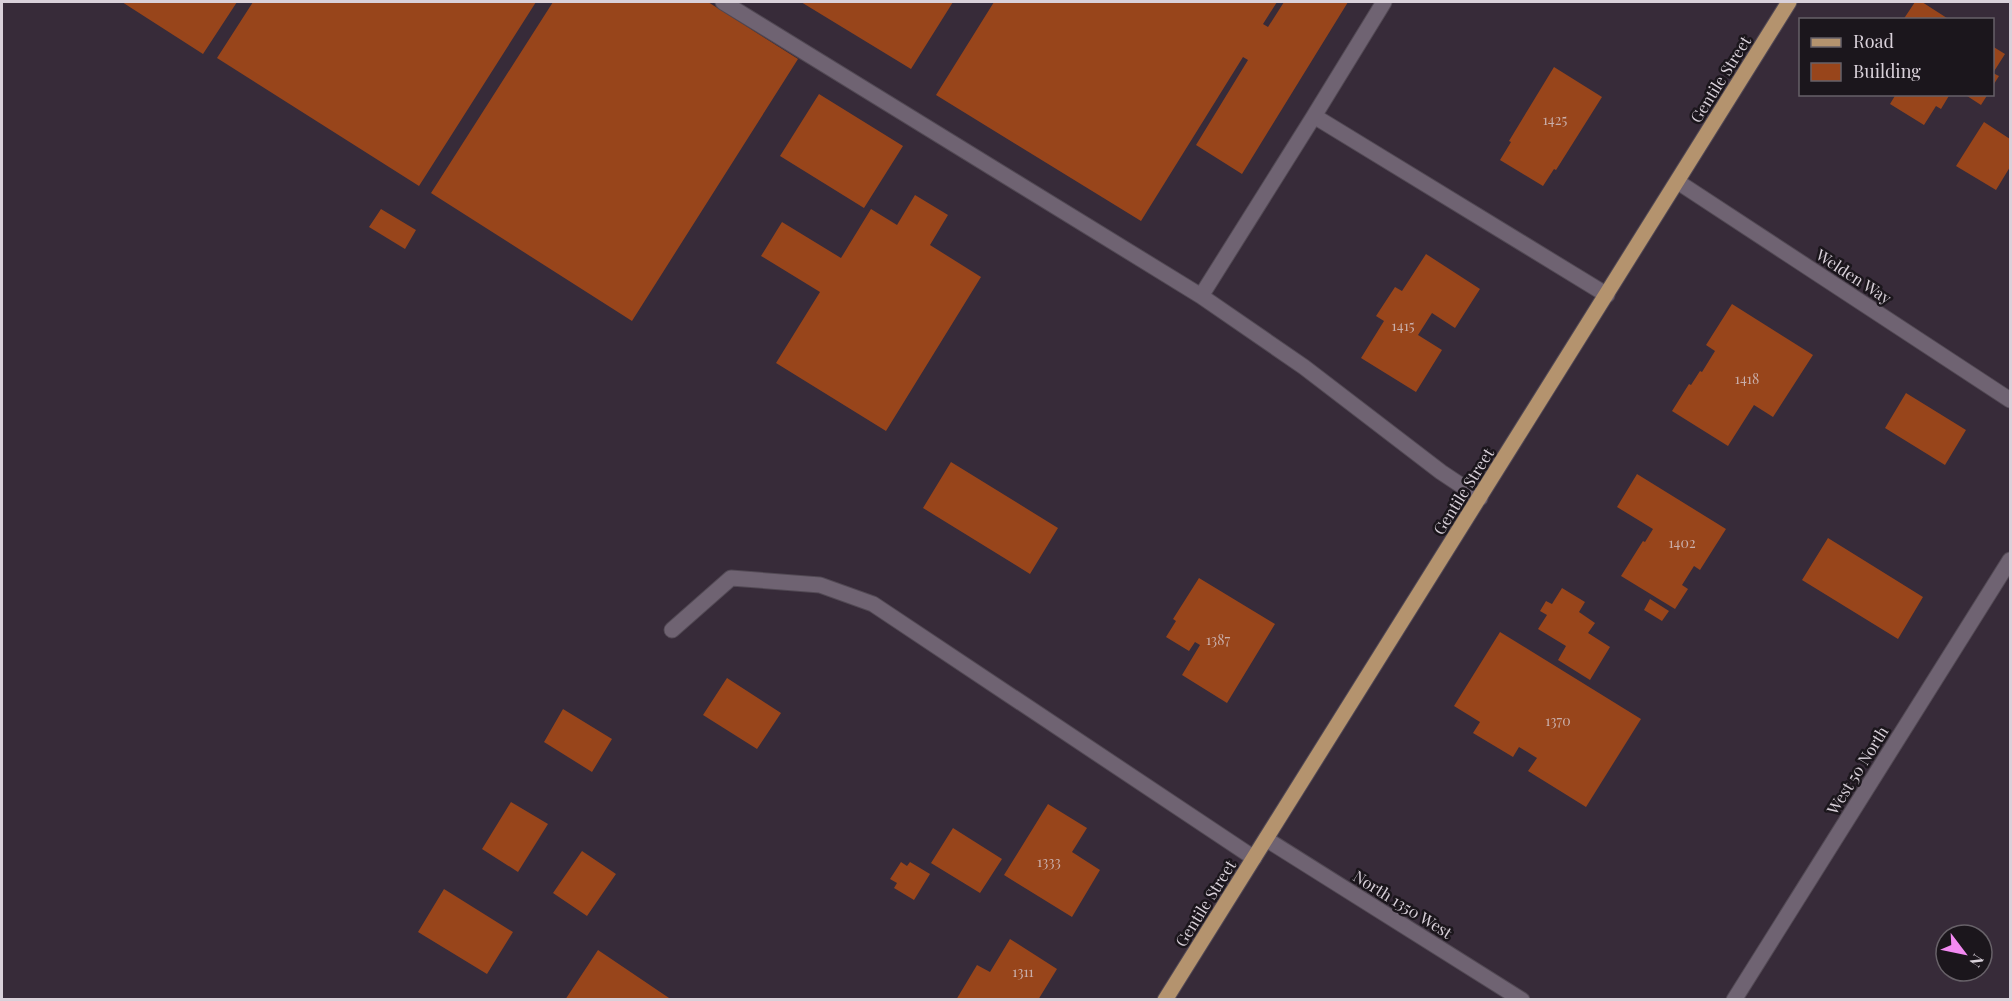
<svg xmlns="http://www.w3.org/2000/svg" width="2012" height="1001" viewBox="0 0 2012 1001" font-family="'Playfair Display',serif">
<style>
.building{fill:#98451b}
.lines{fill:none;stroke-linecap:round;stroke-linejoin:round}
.minor-casing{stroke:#524954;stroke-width:17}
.major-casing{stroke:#524954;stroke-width:17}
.minor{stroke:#6f6372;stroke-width:15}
.major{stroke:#b4936e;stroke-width:15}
.labels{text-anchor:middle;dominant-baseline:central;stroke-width:5;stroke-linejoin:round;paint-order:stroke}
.number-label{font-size:14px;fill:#c9aeaa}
.street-label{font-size:16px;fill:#d9d1da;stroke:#1b161c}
</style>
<rect width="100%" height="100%" fill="#372b39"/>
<!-- building -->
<path class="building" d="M122 2H237L203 54Z
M253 2H536L419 186 217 58Z
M553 2H708L798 59 632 321 431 193Z
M801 2H953L911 69Z
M994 2H1277L1263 24 1268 27 1284 2H1348L1242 174 1196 145 1248 60 1243 57 1141 221 936 95Z
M1915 2H1922L1950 20H1903Z
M1992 46 2005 54 1993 73 1999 76 1992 87Z
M1554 67 1602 97 1556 170 1554 169 1543 186 1500 160 1511 142 1509 141Z
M819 94 903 146 864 208 780 156Z
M1896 94H1950L1941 109 1936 106 1924 125 1890 104Z
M1964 94H1988L1981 105Z
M1984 122 2010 139V167L1996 190 1956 166Z
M915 195 948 215 930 245 981 277 886 431 776 363 820 292 761 256 782 222 841 258 871 209 897 225Z
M381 209 416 230 405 249 369 227Z
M1426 254 1480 289 1455 328 1432 313 1418 335 1442 350 1416 392 1361 358 1384 321 1376 316 1395 287 1402 291Z
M1732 304 1813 355 1773 417 1754 405 1728 446 1672 411 1689 384 1691 385 1700 371 1702 372 1715 351 1706 345Z
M1906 393 1966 430 1945 465 1885 428Z
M951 462 1058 528 1030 574 923 508Z
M1637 474 1726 529 1700 570 1694 566 1682 585 1688 589 1675 609 1621 576 1643 541 1645 542 1653 529 1617 507Z
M1828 538 1923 597 1898 639 1802 580Z
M1199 578 1275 624 1227 703 1182 675 1200 645 1195 642 1189 651 1166 637 1176 621 1173 619Z
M1562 588 1585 602 1579 612 1595 623 1588 633 1610 647 1590 680 1558 660 1566 646 1538 629 1547 615 1540 611 1546 601 1552 604Z
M1650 599 1669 611 1662 621 1644 610Z
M1500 632 1641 719 1586 807 1528 771 1537 758 1519 747 1513 757 1473 733 1480 722 1454 706Z
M727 678 781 713 757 749 703 715Z
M563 709 612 739 592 772 544 742Z
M511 802 548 824 518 872 482 849Z
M1048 804 1087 828 1072 852 1100 870 1072 917 1004 875Z
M953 828 1002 859 980 893 931 863Z
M582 851 616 874 587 916 553 893Z
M901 862 907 866 910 862 930 874 914 900 894 888 897 883 890 879Z
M444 889 513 932 487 974 418 932Z
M1010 939 1057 969 1038 1000H956L977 965 990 972Z
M598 950 672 1000H565Z"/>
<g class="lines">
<!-- minor casing -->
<g class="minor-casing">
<path id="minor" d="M723 2 1201 296 1304 367 1441 472 1480 498
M1314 116 1384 2
M1678 182 2010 400
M1201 296 1314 116 1607 295
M672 630 731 578 820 585 873 604 1254 858
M1266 839 1522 1000
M1734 1000 2010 560"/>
</g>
<!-- major casing -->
<g class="major-casing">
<path id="major" d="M1165 1000 1789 2"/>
</g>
<!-- minor -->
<use href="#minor" class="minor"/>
<!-- major -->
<use href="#major" class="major"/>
</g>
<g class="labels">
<!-- number labels -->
<g class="number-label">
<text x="1555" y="119">1425</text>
<text x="1403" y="325">1415</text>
<text x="1747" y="378">1418</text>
<text x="1682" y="542">1402</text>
<text x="1218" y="639">1387</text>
<text x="1558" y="720">1370</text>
<text x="1049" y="861">1333</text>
<text x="1023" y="971">1311</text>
</g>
<!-- street labels -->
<g class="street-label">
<text transform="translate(1720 79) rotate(-58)">Gentile Street</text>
<text transform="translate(1854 276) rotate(33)">Welden Way</text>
<text transform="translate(1463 491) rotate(-58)">Gentile Street</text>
<text transform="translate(1857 770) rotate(-58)">West 50 North</text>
<text transform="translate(1205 903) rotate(-58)">Gentile Street</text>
<text transform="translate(1403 904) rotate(32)">North 1350 West</text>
</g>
</g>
<!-- border -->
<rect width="2012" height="1001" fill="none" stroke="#d9d1da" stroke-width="6"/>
<!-- legend -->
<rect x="1799" y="18" width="195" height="78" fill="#1b161c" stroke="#676168" stroke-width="1.5"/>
<rect x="1811" y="38" width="30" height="9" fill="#b4936e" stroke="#676168" stroke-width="1.5"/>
<text x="1853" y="48" font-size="18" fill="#d9d1da">Road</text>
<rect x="1811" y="63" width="30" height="18" fill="#98451b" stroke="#676168" stroke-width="1.5"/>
<text x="1853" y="78" font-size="18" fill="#d9d1da">Building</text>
<!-- north arrow -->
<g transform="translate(1964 953) rotate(122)"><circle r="28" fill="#1b161c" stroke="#676168" stroke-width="1.5"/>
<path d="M0-4.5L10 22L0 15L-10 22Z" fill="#f38af2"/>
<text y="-9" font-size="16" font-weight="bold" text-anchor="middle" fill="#d9d1da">N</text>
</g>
</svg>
